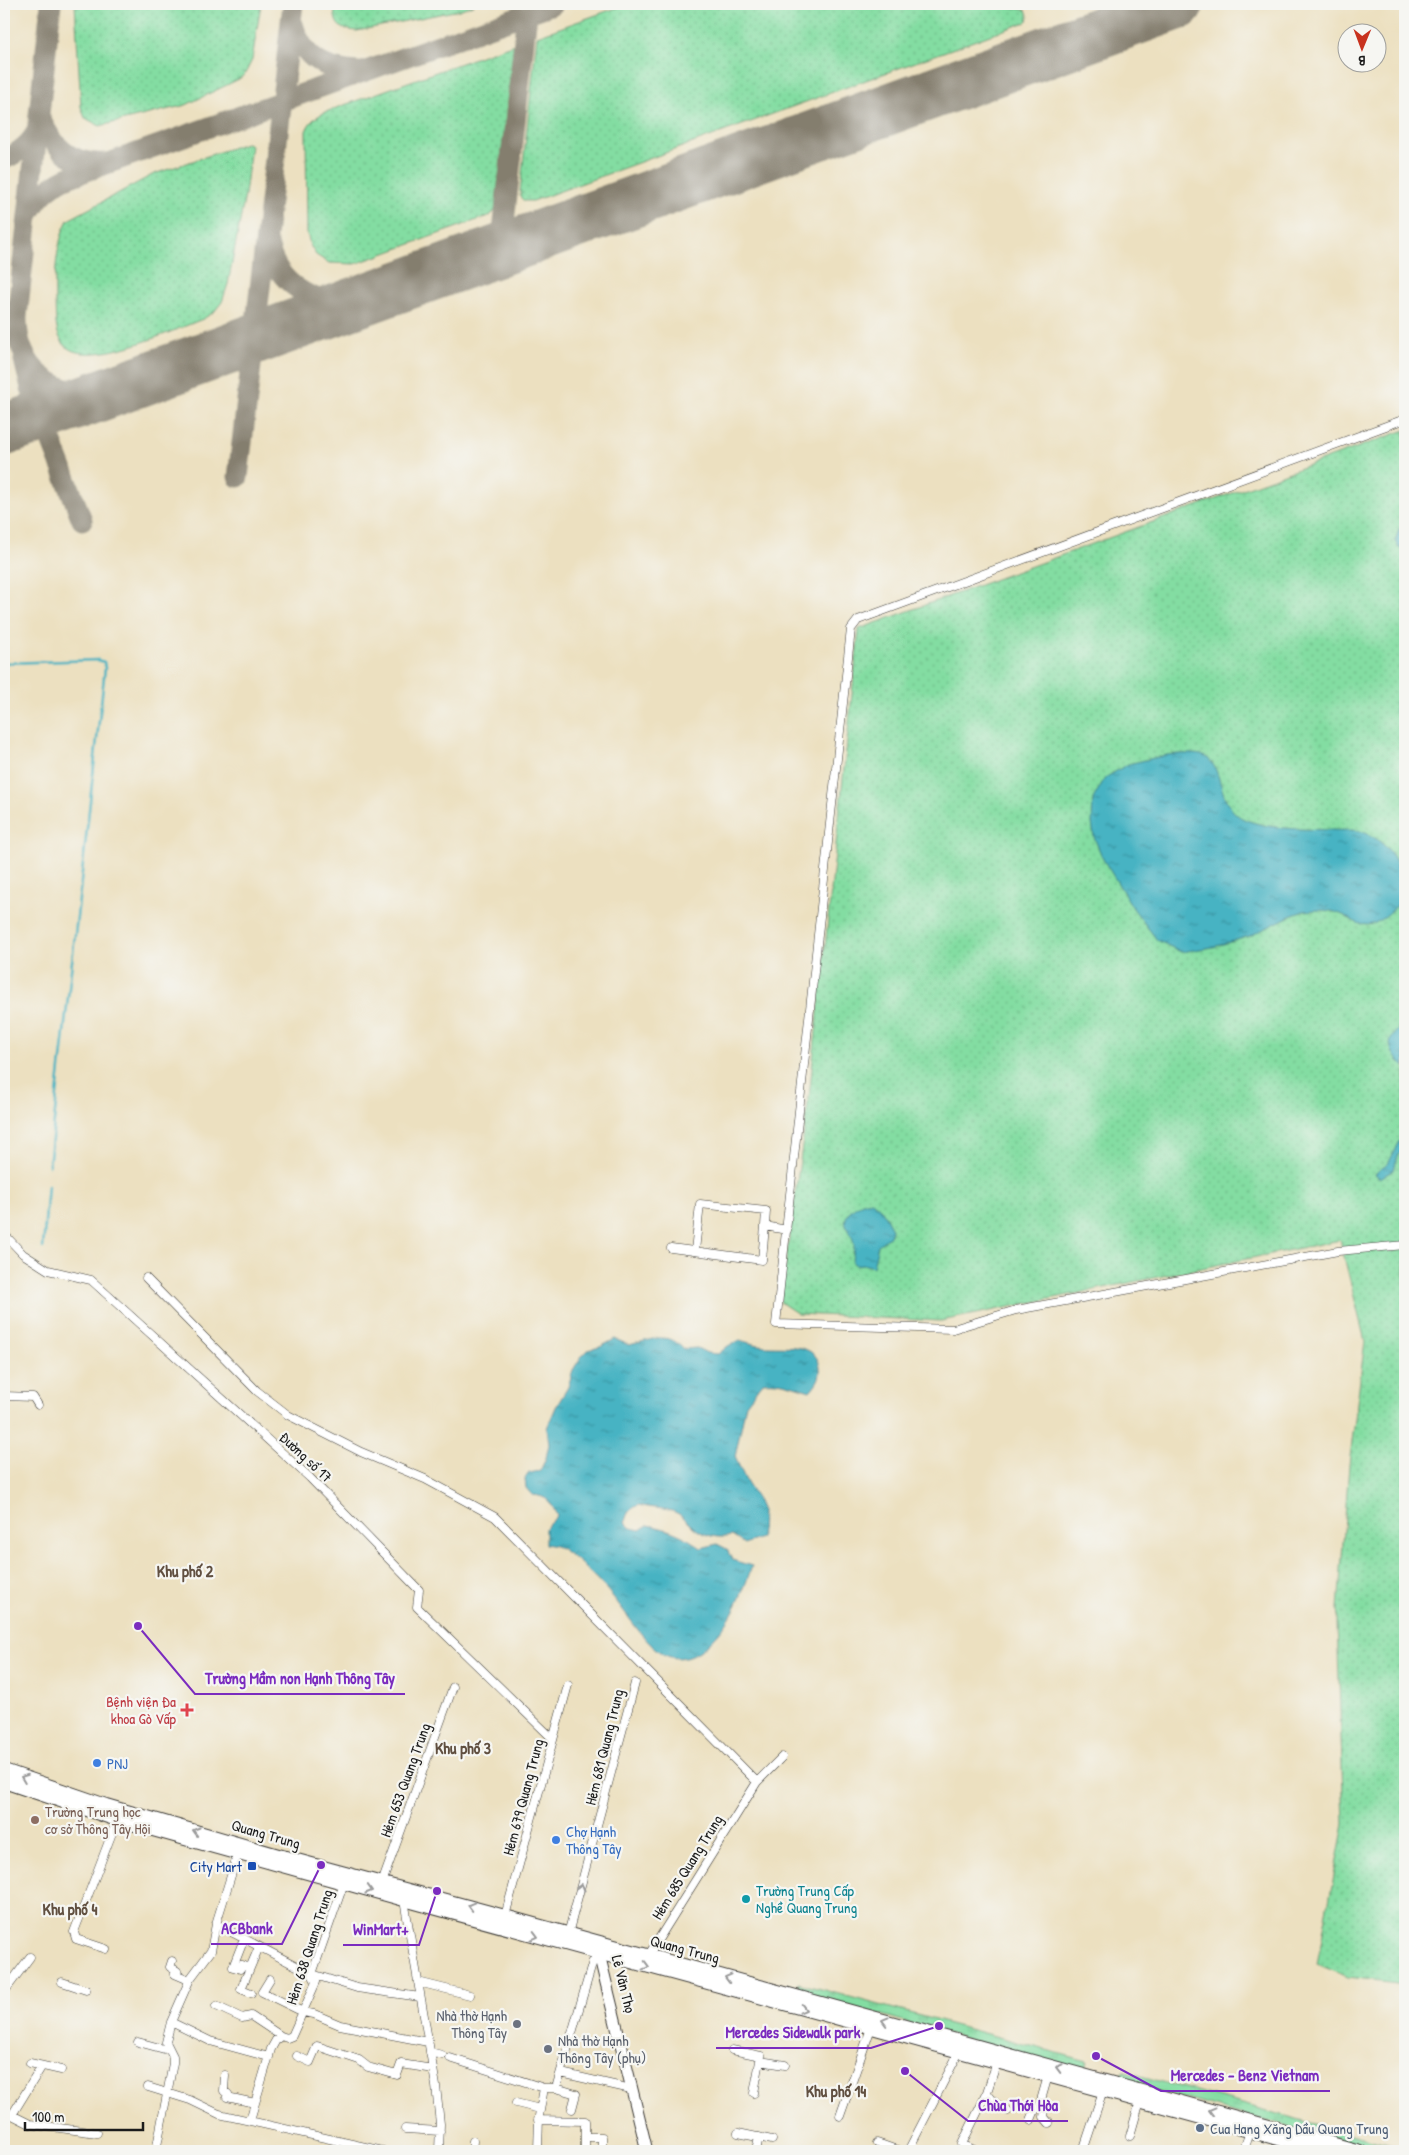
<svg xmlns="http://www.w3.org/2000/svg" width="1409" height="2155" viewBox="0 0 1409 2155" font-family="'Patrick Hand',sans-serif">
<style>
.grass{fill:url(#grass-dots);stroke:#507c5f}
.park{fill:url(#park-tufts);stroke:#507c5f}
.water{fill:url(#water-ripples);stroke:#316870}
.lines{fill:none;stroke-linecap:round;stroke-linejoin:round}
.stream{stroke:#46b3c3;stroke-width:2.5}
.taxiway{stroke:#847e6e;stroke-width:21}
.runway{stroke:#847e6e;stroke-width:52}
.street-casing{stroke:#3b3935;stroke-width:9}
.secondary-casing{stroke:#3b3935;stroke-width:13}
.primary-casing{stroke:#3b3935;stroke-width:14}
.street{stroke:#fff;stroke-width:8}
.secondary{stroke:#fff;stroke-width:11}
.primary{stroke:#fff;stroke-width:12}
.oneway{stroke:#999}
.health-dot{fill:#e0444e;stroke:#f6f6f2;stroke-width:2}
.shop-dot{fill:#3f7fe0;stroke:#f6f6f2;stroke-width:2}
.education-dot{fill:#8d6e63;stroke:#f6f6f2;stroke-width:2}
.transit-dot{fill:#1a4fb4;stroke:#f6f6f2;stroke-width:2}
.culture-dot{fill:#0f9aa8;stroke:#f6f6f2;stroke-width:2}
.worship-dot{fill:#6b7280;stroke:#f6f6f2;stroke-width:2}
.service-dot{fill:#5c6f8a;stroke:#f6f6f2;stroke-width:2}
.labels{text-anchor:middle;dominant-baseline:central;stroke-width:4.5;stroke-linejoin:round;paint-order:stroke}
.street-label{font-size:15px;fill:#1c1c1c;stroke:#f6f6f2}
.health-label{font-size:15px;fill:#be3a42;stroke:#f6f6f2;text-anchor:end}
.shop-label{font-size:15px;fill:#366cbe;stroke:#f6f6f2;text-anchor:start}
.education-label{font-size:15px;fill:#785e54;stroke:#f6f6f2;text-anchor:start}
.transit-label{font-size:15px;fill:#164399;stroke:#f6f6f2;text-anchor:end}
.culture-label{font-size:15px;fill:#0d838f;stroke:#f6f6f2;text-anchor:start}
.worship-label{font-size:15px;fill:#5b616d;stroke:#f6f6f2;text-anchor:end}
.service-label{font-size:15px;fill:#4e5e75;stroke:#f6f6f2;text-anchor:start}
.neighbourhood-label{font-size:16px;font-weight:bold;fill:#615041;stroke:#f6f6f2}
.leader{fill:none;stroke:#7b2cbf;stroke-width:2}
.callout-dot{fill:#7b2cbf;stroke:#f6f6f2;stroke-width:2}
.callout-label{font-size:16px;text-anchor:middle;font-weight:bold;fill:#7b2cbf;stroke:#f6f6f2;stroke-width:4.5;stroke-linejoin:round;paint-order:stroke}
</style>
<defs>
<pattern id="grass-dots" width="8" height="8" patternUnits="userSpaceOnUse" patternTransform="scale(1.25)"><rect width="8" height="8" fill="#83dda2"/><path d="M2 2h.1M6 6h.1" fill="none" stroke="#71bd8b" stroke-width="1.8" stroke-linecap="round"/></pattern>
<pattern id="park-tufts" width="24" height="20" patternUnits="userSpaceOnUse" patternTransform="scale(1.25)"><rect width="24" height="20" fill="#83dda2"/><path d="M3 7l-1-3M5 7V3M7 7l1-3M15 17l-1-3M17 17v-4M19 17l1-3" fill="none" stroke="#71bd8b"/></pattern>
<pattern id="water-ripples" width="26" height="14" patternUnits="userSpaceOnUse" patternTransform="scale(1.25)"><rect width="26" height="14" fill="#46b3c3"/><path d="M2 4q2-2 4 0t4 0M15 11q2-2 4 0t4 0" fill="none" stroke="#3a919e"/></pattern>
</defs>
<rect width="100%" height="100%" fill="#f6f6f2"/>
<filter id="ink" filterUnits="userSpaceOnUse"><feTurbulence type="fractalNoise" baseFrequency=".02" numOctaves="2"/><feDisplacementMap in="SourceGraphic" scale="10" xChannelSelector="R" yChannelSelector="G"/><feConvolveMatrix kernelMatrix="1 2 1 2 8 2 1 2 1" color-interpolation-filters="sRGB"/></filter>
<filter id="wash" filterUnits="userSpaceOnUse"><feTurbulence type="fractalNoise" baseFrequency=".0096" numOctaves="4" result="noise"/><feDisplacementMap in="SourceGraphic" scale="20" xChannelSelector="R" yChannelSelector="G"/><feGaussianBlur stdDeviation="1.12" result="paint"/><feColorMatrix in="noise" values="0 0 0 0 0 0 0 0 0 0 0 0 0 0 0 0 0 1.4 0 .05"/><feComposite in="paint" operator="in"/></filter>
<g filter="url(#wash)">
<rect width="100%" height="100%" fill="#ece0c0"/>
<!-- grass -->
<path class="grass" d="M75 4H261L252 60 245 74 239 79 186 105 100 126 85 118 81 107Z
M334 4H475L459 10 357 31C336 29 335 24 334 4Z
M627 4H995L1026 10 1029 17 1026 22 533 201H524L521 198 520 192 537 36Z
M514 44 495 211 491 215 355 264 329 263 316 255 310 245 307 233 306 131C311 117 323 113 336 108Z
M246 143 250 144 251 146 245 195 228 284 222 302 214 312 203 319C176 329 83 373 63 343 54 331 56 316 55 302 54 278 56 241 68 220L154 174Z
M1405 430V1984L1348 1977 1317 1964 1344 1824 1337 1622 1349 1465 1365 1341 1340 1240 941 1321 798 1314 780 1302 809 1097 859 629Z"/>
<!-- park -->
<path class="park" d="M798 1983 1087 2061 1084 2072 796 1991Z
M1123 2071 1405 2149V2151H1376L1119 2081Z"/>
<!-- water -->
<path class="water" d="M1405 524V552L1399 548 1395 541 1399 529Z
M1405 689V717L1396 714C1393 703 1397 697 1405 689Z
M1167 755C1177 754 1191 753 1201 755 1226 762 1214 807 1246 820 1272 830 1306 829 1333 830 1341 831 1352 829 1360 831 1377 836 1392 850 1398 866 1402 876 1404 889 1401 900 1399 906 1379 922 1373 924 1357 928 1351 917 1338 913 1328 909 1315 910 1304 911L1290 916 1250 936 1213 947 1181 952 1157 940 1133 908 1103 859 1094 837 1092 823 1093 799 1105 778 1128 764Z
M1405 1025V1068C1389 1052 1382 1038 1405 1025Z
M1405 1135V1150L1398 1154 1394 1170 1380 1178 1375 1174C1379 1169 1384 1168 1388 1163 1395 1154 1395 1142 1405 1135Z
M872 1201 881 1209 892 1229 890 1236 878 1245 873 1267 863 1264 856 1265 852 1262C852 1256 854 1252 854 1247 855 1239 849 1234 847 1228 840 1213 859 1202 872 1201Z
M657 1338C669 1338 675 1339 683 1349L697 1348 707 1353 718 1354 728 1346 740 1340C746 1342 753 1344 759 1345 777 1349 816 1339 820 1367 821 1378 817 1383 810 1391 793 1386 781 1380 763 1382L746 1404 735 1457 747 1483 755 1495 762 1511 761 1538 744 1544 732 1536C718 1539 703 1536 692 1526 687 1521 683 1516 677 1513 664 1507 652 1509 639 1505 630 1509 627 1512 625 1522L631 1528 640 1530 648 1525C669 1529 684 1535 701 1548L717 1544 727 1549 732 1560 752 1566C741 1598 730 1627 702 1649 691 1658 676 1661 663 1654 647 1645 631 1620 620 1606 609 1590 579 1560 563 1550 558 1546 551 1545 545 1544V1528L557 1516C551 1502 548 1496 532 1495L526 1488 525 1478 529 1473 540 1471 546 1458 549 1444 547 1428 556 1407 568 1387 573 1370 581 1357 588 1350 600 1347 615 1339 629 1345Z"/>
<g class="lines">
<!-- stream -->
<path class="stream" d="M4 663 98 660 104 662 105 668 49 1166
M43 1248 48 1185"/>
<!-- taxiway -->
<path class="taxiway" d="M51 4 17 317C16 369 53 394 102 395
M293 24C303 59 324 70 359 72
M39 116C53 147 70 165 106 163
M4 159C19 153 31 144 38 129
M28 216C38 197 48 187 67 178L553 4
M268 244C277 285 313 304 352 304
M501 250 528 4
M24 360 31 388 82 520
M238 477 293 4"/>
<!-- runway -->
<path class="runway" d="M5 430 1178 4"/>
</g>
</g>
<g filter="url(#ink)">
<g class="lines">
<!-- street casing -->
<g class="street-casing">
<path id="street" d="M1405 419 858 620 851 629 776 1324 953 1329 1016 1310 1104 1294 1338 1251 1405 1245
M4 1234 23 1254 48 1270 91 1280 310 1478 419 1590 417 1607 553 1739
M671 1248 762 1260 765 1226 787 1230
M695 1251 700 1204 766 1211 765 1226
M146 1278 257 1391 288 1415 361 1452 425 1479 495 1517 757 1782
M4 1396 33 1397 38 1405
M382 1883 453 1687
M404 1900 436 2086 440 2124 439 2151
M505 1916 568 1685
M216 1924 312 1974 357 1988 420 1997
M568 1934 635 1683
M244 1939 233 1967 240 1969 242 1965 249 1968
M106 1949 76 1939 74 1932 117 1820
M648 1956 757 1782 782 1757
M172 1961 170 1967 177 1971 175 1974 189 1980
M270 1979 262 1992 303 2012 314 2014 340 2025 428 2042
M62 1982 86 1990
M418 1982 470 1995
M4 1992 30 1957
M251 1993 241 1989 259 1947
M216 2006 242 2018 251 2016 281 2036
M171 2022 210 2041 269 2057
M138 2042 164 2049 168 2047
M732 2050 761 2056 760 2061 785 2065
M430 2052 442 2055
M297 2056 310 2062 317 2046 359 2060 368 2067 397 2075 401 2064 433 2069
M450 2058 544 2088
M30 2063 61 2070
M42 2066 12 2115 30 2124 97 2133
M561 2073 631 2089
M225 2075 224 2091 228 2094 227 2097 255 2103
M1048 2076 1039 2107 1045 2110 1044 2117 1049 2123
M148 2087 190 2100 219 2114 383 2151
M556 2088 576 2094 572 2109
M754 2093 760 2061
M987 2093 995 2103 1008 2111
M516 2103 540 2109
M840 2116 871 2028
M250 2120 271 2049 276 2040 281 2036 287 2038 292 2036 316 1982 312 1974 344 1883
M538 2120 585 2121V2151
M1031 2120 1035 2110 1039 2107
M405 2129 440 2131
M738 2133 772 2140
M1130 2136 1140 2101
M585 2137H602V2151
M877 2143 900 2151
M159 2151 157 2146 173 2063V2056L166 2042 171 2022 190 1979 211 1951 216 1924 238 1853
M472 2151 473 2141
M538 2151 539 2116 544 2088H556L593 1961 599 1954
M756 2151 759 2137
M908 2151 959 2052
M976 2151 962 2144 986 2095 997 2062
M1083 2151 1103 2091
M1243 2151 1250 2132"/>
</g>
<!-- secondary casing -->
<g class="secondary-casing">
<path id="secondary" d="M599 1954 647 2151"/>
</g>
<!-- primary casing -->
<g class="primary-casing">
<path id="primary" d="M4 1770 106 1805 282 1856 505 1916 1360 2151
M4 1782 117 1820 404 1900 1322 2151"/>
</g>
<!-- street -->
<use href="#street" class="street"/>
<!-- secondary -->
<use href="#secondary" class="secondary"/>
<!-- primary -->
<use href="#primary" class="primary"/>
</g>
<!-- one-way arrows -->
<defs><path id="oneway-chevron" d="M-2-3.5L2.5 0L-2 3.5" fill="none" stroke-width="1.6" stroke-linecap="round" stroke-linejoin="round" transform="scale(1.25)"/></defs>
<g class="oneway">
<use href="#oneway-chevron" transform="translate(24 1778) rotate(-159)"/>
<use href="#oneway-chevron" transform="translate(196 1831) rotate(-164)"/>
<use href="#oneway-chevron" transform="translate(581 1887) rotate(-75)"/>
<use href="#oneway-chevron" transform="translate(369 1890) rotate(16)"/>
<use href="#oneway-chevron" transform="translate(471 1906) rotate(-165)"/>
<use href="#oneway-chevron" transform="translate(535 1936) rotate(15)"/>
<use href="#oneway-chevron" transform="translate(646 1966) rotate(15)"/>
<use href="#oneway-chevron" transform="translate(728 1978) rotate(-165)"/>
<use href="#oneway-chevron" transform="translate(803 2009) rotate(15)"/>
<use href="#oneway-chevron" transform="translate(885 2021) rotate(-165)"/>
<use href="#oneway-chevron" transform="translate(1059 2068) rotate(-165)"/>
<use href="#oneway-chevron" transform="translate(1212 2111) rotate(-165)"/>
</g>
</g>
<!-- markers -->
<path class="health-dot" d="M184.5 1702.5h5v5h5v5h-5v5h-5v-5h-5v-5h5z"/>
<g class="shop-dot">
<circle cx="97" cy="1763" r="5"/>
<circle cx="556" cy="1840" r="5"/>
</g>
<circle class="education-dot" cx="35" cy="1820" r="5"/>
<rect class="transit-dot" x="247" y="1861" width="10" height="10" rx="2.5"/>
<circle class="culture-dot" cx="746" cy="1899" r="5"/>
<g class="worship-dot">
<circle cx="517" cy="2024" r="5"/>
<circle cx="548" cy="2049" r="5"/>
</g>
<circle class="service-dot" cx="1200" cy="2128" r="5"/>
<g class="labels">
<!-- street labels -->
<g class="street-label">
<text transform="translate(306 1457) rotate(43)">Đường số 17</text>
<text transform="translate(604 1747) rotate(-76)">Hẻm 681 Quang Trung</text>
<text transform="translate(405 1780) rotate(-70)">Hẻm 653 Quang Trung</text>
<text transform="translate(523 1797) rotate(-75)">Hẻm 679 Quang Trung</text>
<text transform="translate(266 1834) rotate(16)">Quang Trung</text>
<text transform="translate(687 1867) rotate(-58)">Hẻm 685 Quang Trung</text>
<text transform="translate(309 1947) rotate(-72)">Hẻm 638 Quang Trung</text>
<text transform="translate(685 1949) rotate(15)">Quang Trung</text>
<text transform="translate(624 1984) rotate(76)">Lê Văn Thọ</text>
</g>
<!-- health labels -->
<g class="health-label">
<text x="176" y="1701">Bệnh viện Đa<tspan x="176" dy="17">khoa Gò Vấp</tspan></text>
</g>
<!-- shop labels -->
<g class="shop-label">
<text x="107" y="1763">PNJ</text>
<text x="566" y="1831">Chợ Hạnh<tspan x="566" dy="17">Thông Tây</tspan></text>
</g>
<!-- education labels -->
<g class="education-label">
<text x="45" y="1811">Trường Trung học<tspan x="45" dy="17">cơ sở Thông Tây Hội</tspan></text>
</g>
<!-- transit labels -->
<g class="transit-label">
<text x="242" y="1866">City Mart</text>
</g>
<!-- culture labels -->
<g class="culture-label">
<text x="756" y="1890">Trường Trung Cấp<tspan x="756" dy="17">Nghề Quang Trung</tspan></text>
</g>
<!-- worship labels -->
<g class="worship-label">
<text x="507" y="2015">Nhà thờ Hạnh<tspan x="507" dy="17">Thông Tây</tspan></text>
<text x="558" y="2040" text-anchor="start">Nhà thờ Hạnh<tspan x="558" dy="17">Thông Tây (phụ)</tspan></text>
</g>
<!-- service labels -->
<g class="service-label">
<text x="1210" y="2128">Cua Hang Xăng Dầu Quang Trung</text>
</g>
<!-- neighbourhood labels -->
<g class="neighbourhood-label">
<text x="185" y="1571">Khu phố 2</text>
<text x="463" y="1748">Khu phố 3</text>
<text x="70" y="1909">Khu phố 4</text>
<text x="836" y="2091">Khu phố 14</text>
</g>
</g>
<!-- callouts -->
<path class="leader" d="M138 1626L195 1694H405M321 1865L282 1944H211M437 1891L419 1945H343M939 2026L871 2048H716M1096 2056L1161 2091H1330M905 2071L968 2121H1068"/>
<g class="callout-dot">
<circle cx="138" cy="1626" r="5"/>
<circle cx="321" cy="1865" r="5"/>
<circle cx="437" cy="1891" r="5"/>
<circle cx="939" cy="2026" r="5"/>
<circle cx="1096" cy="2056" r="5"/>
<circle cx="905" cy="2071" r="5"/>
</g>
<g class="callout-label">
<text x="300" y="1684">Trường Mầm non Hạnh Thông Tây</text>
<text x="247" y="1934">ACBbank</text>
<text x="381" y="1935">WinMart+</text>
<text x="793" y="2038">Mercedes Sidewalk park</text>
<text x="1245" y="2081">Mercedes - Benz Vietnam</text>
<text x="1018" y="2111">Chùa Thới Hòa</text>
</g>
<!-- margin -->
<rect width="1409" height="2155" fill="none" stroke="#f6f6f2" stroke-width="20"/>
<!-- north arrow -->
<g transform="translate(1362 48) rotate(181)"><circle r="24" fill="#f6f6f2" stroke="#9f9f9c"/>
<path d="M0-4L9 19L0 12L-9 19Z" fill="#c8321e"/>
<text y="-8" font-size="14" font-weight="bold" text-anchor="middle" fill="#1c1c1c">B</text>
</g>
<!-- scale -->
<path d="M25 2122v8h118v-8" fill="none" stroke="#1c1c1c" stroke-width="2.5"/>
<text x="32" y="2122" font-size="15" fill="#1c1c1c" stroke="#f6f6f2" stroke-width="4" paint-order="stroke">100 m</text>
</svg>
